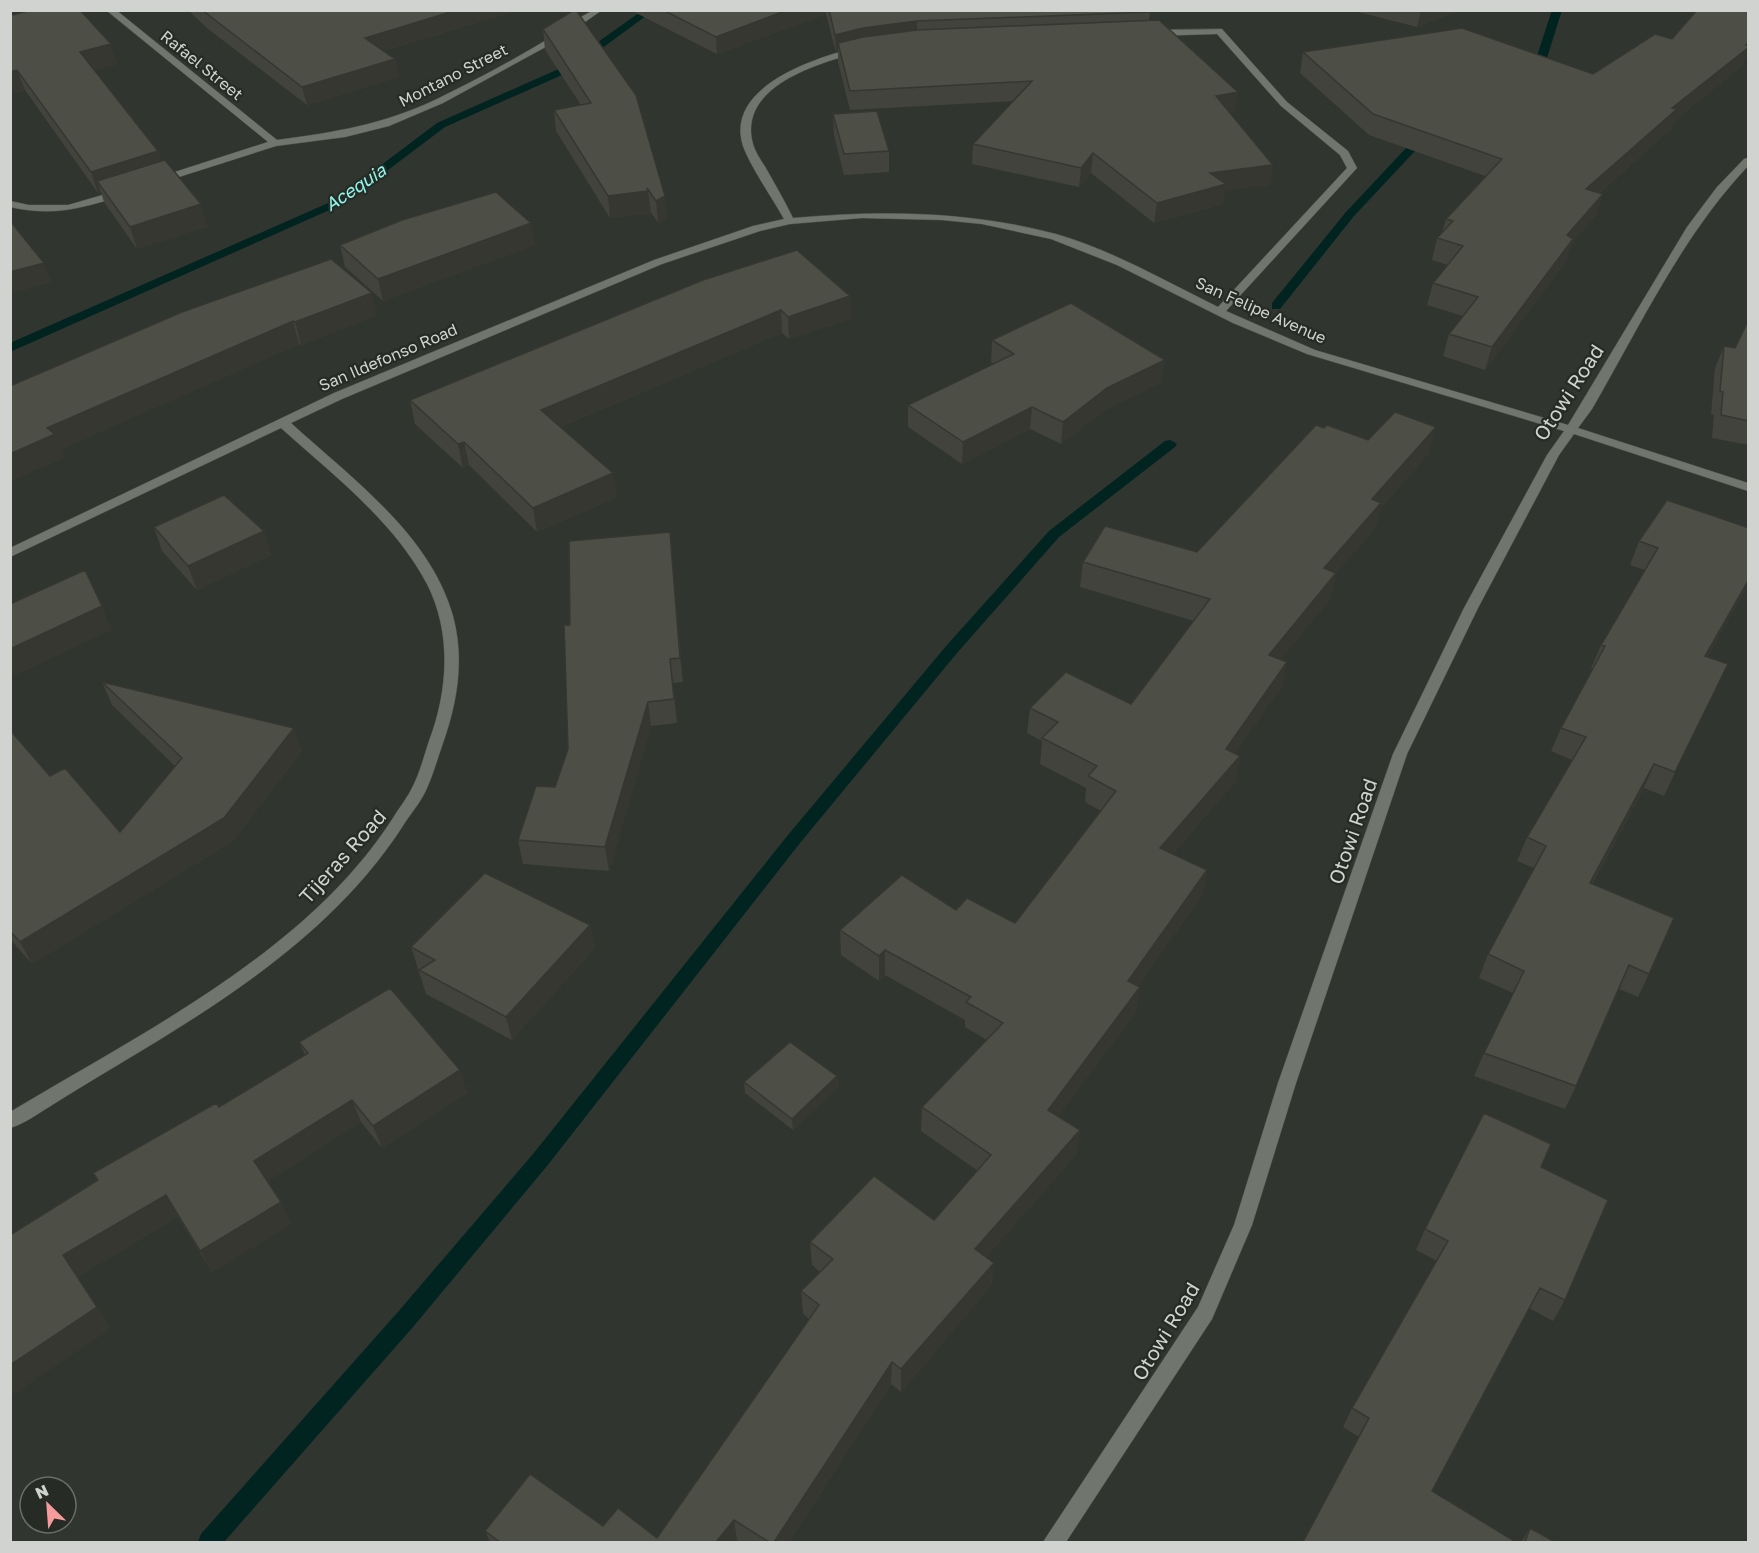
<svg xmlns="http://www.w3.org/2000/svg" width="1759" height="1553" viewBox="0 0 1759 1553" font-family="'Golos Text',sans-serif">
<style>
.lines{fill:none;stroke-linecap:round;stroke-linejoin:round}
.stream{fill:#012421;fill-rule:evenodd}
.minor-casing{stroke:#4c504b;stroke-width:1}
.minor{fill:#70756e;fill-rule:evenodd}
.wall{fill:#42433c}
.shaded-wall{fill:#363731}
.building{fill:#4d4e46;stroke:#363731;stroke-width:1.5}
.labels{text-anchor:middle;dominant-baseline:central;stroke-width:4.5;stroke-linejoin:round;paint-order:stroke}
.far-street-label{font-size:16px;fill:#d0d3cf;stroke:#262b25}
.far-water-label{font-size:18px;font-style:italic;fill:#91f6eb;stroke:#262b25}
.street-label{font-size:20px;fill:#d0d3cf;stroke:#262b25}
</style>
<rect width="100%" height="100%" fill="#30352f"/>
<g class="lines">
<!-- stream -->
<path class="stream" d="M643 10H654L571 71 445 127 343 204 10 352V343L335 200 437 123 563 67Z
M1552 10H1562L1545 64 1534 72H1526V68L1535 62Z
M1411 146 1416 149 1415 151 1354 216 1280 309H1272V303L1346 212 1407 147Z
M1170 440 1177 444 1175 447 1059 537 957 653 800 843 547 1166 413 1327 224 1542H198L201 1534 397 1313 533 1154 788 835 947 645 1049 531 1165 441Z"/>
<!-- minor casing -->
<g class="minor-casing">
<path id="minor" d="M106 10H116L277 140C336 132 382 125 437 99 478 79 519 57 558 33 573 24 585 10 602 10L564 37 443 103 389 126 345 137 276 146 157 184 153 183V179L268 142Z
M1222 29 1287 102 1348 151 1357 168 1226 311 1315 350 1568 425 1687 227 1717 187 1744 159 1748 158V166C1682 236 1640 326 1592 409L1578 428 1748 483V491L1574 434 1559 455 1478 608 1407 754 1296 1083 1252 1225 1212 1319 1066 1542H1043L1198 1307 1234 1225 1278 1083 1393 754 1464 608 1547 455 1564 431 1307 354 1233 323 1117 265 1051 239 982 224 942 220 862 218 790 224 760 231 662 264 342 399 291 423C351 478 430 534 453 616 465 661 457 704 442 746 437 760 433 775 427 788 422 800 413 811 406 821 338 930 225 1001 116 1066 94 1079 71 1093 49 1107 37 1114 24 1124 10 1128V1112C143 1032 307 952 393 818 399 808 408 797 413 786 420 772 424 756 429 741 448 691 452 633 427 584 393 520 333 475 281 428L10 557V548L334 393 654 260 753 226 784 219C773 199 750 166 743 146 724 86 816 58 857 47L862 50 860 52C819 63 737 86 753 144 755 151 760 159 764 165 774 182 784 200 793 218 882 210 969 211 1056 234 1112 250 1165 281 1218 307L1347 168 1340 155 1281 106 1217 34 1153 36 1149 33 1153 30Z
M120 190 125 193 124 195C82 208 55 217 10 207V201L29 205H68Z"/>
</g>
<!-- minor -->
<use href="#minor" class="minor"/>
</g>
<!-- wall -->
<path class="wall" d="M188 10H518L383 51 395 59 399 77 307 105 207 28Z
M630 10H1148L1150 12 1149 21 1235 111 1230 112 1270 185 1225 190 1223 204 1154 223 1091 173 1079 187 972 164 973 144 1014 101 850 110 838 62V52L836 53 826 14 717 54Z
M1350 10H1460L1417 27Z
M13 15 117 64 94 70 158 151 161 161 208 226 137 249 104 202 101 192 98 193 25 90 10 94Z
M543 29 667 218 658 222 650 211 651 213 610 218 556 131 554 110 581 105 545 50Z
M1672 39 1745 59 1742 66 1673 122 1670 130 1599 193 1596 215 1571 244 1566 261 1485 370 1443 356 1449 334 1463 316 1427 305 1433 283 1448 265 1432 260 1437 238 1442 233 1446 219 1485 176 1369 135 1300 73 1303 52 1593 74Z
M833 114 889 151V172L844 175 834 135Z
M340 245H535L383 301 345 267Z
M703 280 850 296 851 318 789 339 782 333 560 427 617 497 537 532 469 465 463 468 415 424 410 400Z
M182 312 377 315 301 345 299 344 61 449 64 457 10 481V386Z
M1749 319V445L1712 438 1714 415 1711 414 1715 368 1724 346 1735 348Z
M992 340 1162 382 1105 410 1061 444 1030 429 962 464 908 427V405L994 364 991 362Z
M1324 428 1368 440 1429 453 1380 509 1375 528 1336 573 1330 599 1281 659 1287 662 1281 687 1235 754 1240 756 1235 782 1173 854 1207 870 1202 895 1138 986 1140 987 1136 1012 1058 1116 1080 1130 1076 1155 986 1257 994 1263 991 1286 901 1392 891 1384 789 1542H740L737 1540 735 1542H490L485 1531 603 1526 657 1538 809 1319 803 1314 801 1291 820 1272 812 1265 810 1242 934 1220 978 1171 921 1131 922 1107 987 1040 965 1027V1020L885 975 879 981 841 955 840 930 956 910 1015 923 1101 811 1085 802 1086 788 1040 764 1042 741 1027 733 1030 708 1131 704 1194 621 1080 587 1083 562 1197 552Z
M154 527 264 531 271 555 197 590 162 551Z
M1749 528V583L1708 656 1728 664 1664 796 1644 788 1592 884 1649 974 1638 997 1619 989 1576 1086 1565 1109 1474 1076 1484 1053 1513 993 1479 978 1488 954 1534 868 1517 861 1527 837 1572 760 1551 751 1561 728 1593 669 1591 668 1601 645 1645 570 1630 565 1639 541Z
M670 532 683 682 673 683 677 723 651 726 609 871 523 864 518 840 555 787 568 749 570 625Z
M102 682 302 751 233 841 32 964 10 939V730L50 776 120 832 175 766 112 705Z
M590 925 595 948 512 1040 426 994 411 947Z
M299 1042 460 1070 467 1093 382 1148 361 1122 268 1181 281 1202 291 1224 212 1272 178 1217 77 1277 111 1328 10 1396V1235L305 1055Z
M837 1076 838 1087 793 1130 745 1093 744 1082Z
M1541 1167 1565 1300 1553 1321 1529 1308 1432 1491 1303 1542 1359 1437 1343 1427 1352 1408 1437 1261 1416 1250 1425 1229Z
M1530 1528 1555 1542H1521Z"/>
<!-- shaded-wall -->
<path class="shaded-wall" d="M457 10H518L369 55 365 38Z
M787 10H826V14L717 54 716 37Z
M1421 10H1460L1417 27Z
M917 21V39L838 43V52L836 53 835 35 863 28Z
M1749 42V55L1745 59 1742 66 1673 122 1670 130 1579 210 1586 189 1672 108Z
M111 44 117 64 86 72 80 52Z
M395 59 399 77 307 105 302 87Z
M17 70 25 90 10 94V72Z
M1238 92 1235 111 1214 115 1216 96Z
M158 151 165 172 97 181 101 192 98 193 91 172Z
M1093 153 1091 173 1079 187 1081 168Z
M1273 165 1270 185 1225 190 1223 204 1154 223 1157 203 1210 173Z
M648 191 651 213 610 218 608 196Z
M1603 194 1596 215 1571 244 1566 261 1485 370 1492 347 1567 235Z
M665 196 667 218 658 222 656 201Z
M201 204 208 226 137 249 130 227Z
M531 223 535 245 383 301 378 279Z
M44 263 52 282 10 294V272Z
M372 293 377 315 301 345 295 322Z
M850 296 851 318 789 339 788 317Z
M781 310 782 333 545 433 541 410Z
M293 321 299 344 61 449 64 457 10 481V454L47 428Z
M1165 360 1162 382 1105 410 1061 444 1063 422 1107 388Z
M1032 407 1030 429 962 464 963 442Z
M1436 427 1429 453 1380 509 1375 528 1318 594 1324 568 1372 499Z
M464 442 469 465 463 468 458 444Z
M613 473 617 497 537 532 533 508Z
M264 531 271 555 197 590 188 566Z
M670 532 672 556 683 682 680 658Z
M1336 573 1330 599 1264 681 1269 655Z
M1749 579V583L1695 679 1705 656Z
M102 606 112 630 10 678V649Z
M1287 662 1281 687 1221 775 1226 749Z
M1728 664 1717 688 1664 796 1675 772Z
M648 702 651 726 609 871 605 847Z
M294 728 302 751 233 841 32 964 20 942Z
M1240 756 1235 782 1156 874 1160 848Z
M1654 764 1644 788 1579 906 1590 883Z
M1207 870 1202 895 1124 1006 1128 981Z
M590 925 595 948 512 1040 506 1017Z
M885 950V975L879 981V956Z
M1140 987 1136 1012 1045 1134 1048 1110Z
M460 1070 467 1093 382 1148 373 1126Z
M837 1076 838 1087 793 1130 792 1119Z
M352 1100 361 1122 265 1183 254 1161Z
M1080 1130 1076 1155 973 1272 975 1249Z
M166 1195 178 1217 77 1277 111 1328 10 1396V1365L63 1255Z
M281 1202 291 1224 212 1272 200 1251Z
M994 1263 991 1286 901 1392V1369Z
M892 1362 891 1384 789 1542H774Z
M734 1520 737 1540 735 1542H716Z"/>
<!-- building -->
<path class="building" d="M31 10H80L111 44 80 52 158 151 91 172 17 70 10 72V12L13 15Z
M202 10H457L365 38 395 59 302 87Z
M574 10H576L636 95 665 196 656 201 647 188 648 191 608 196 554 110 591 103 543 29Z
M663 10H787L716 37Z
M829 10H1148L1150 12 917 21 863 28 835 35Z
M1697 10H1749V42L1746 45 1749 46V47L1672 108 1677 109 1586 189 1603 194 1567 235 1573 239 1492 347 1449 334 1478 297 1433 283 1463 246 1437 238 1453 221 1446 219 1502 159 1373 114 1303 52 1462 28 1593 74 1655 34 1672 39Z
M1159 20 1238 92 1216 96 1273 165 1210 173 1226 184 1157 203 1093 153 1081 168 973 144 1032 81 850 91 838 43 863 37 917 30Z
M877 111 889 151 844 154 833 114Z
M165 160 201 204 130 227 97 181Z
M496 192 531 223 378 279 340 245 402 220Z
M10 222H11L44 263 10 272Z
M797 250 850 296 788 317 781 310 541 410 613 473 533 508 464 442 458 444 410 400 703 280Z
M331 259 372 293 295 322 293 321 47 428 55 434 10 454V386L182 312Z
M1071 303 1165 360 1107 388 1063 422 1032 407 963 442 908 405 1014 354 992 340Z
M1749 319V421L1721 415 1723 392 1720 391 1724 346 1735 348Z
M1395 412 1436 427 1372 499 1381 503 1324 568 1336 573 1269 655 1287 662 1226 749 1240 756 1160 848 1207 870 1128 981 1140 987 1048 1110 1080 1130 975 1249 994 1263 901 1369 892 1362 774 1542H769L734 1520 716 1542H500L485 1531 530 1474 603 1526 618 1508 657 1538 819 1305 801 1291 833 1259 810 1242 874 1176 934 1220 991 1155 922 1107 1003 1023 966 1002 971 997 885 950 879 956 840 930 902 875 956 910 967 898 1015 923 1116 791 1088 776 1097 766 1042 738 1058 722 1030 708 1066 672 1131 704 1210 599 1083 562 1105 526 1197 552 1316 425 1324 428 1327 425 1368 440Z
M224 495 264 531 188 566 154 527Z
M1667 500 1749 528V579L1705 656 1728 664 1675 772 1654 764 1590 883 1674 918 1649 974 1629 965 1576 1086 1484 1053 1524 971 1488 954 1546 846 1527 837 1586 737 1561 728 1605 646 1601 645 1658 548 1639 541Z
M670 532 680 658 670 659 674 699 648 702 605 847 518 840 536 786 555 787 568 749 564 625H570L569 541Z
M85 570 102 606 10 649V604Z
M102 682 294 728 224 818 20 942 10 931V730L50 776 65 768 120 832 182 758Z
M485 873 590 925 506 1017 419 970 435 960 411 947Z
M390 988 460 1070 373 1126 352 1100 254 1161 281 1202 200 1251 166 1195 63 1255 97 1307 10 1365V1235L98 1180 93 1173 216 1103 219 1107 308 1053 299 1042Z
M790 1042 837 1076 792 1119 744 1082Z
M1484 1113 1551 1144 1541 1167 1608 1200 1565 1300 1540 1288 1432 1491 1516 1542H1303L1369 1418 1352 1408 1448 1241 1425 1229Z
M1530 1528 1555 1542H1525Z"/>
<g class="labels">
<!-- far-street labels -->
<g class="far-street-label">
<text transform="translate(202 65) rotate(39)">Rafael Street</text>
<text transform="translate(453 75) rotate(-27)">Montano Street</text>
<text transform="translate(1261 310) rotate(24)">San Felipe Avenue</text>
<text transform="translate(388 357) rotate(-23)">San Ildefonso Road</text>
</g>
<!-- far-water labels -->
<g class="far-water-label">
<text transform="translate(355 187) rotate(-34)">Acequia</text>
</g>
<!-- street labels -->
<g class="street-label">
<text transform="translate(1568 392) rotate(-57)">Otowi Road</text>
<text transform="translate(1352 831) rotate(-71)">Otowi Road</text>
<text transform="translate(342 856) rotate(-48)">Tijeras Road</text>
<text transform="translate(1165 1331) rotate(-59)">Otowi Road</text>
</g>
</g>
<!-- border -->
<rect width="1759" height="1553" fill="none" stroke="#d0d3cf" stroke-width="24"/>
<!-- north arrow -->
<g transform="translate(48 1505) rotate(335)"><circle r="28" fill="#262b25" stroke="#6a6e69" stroke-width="1.5"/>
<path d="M0-4.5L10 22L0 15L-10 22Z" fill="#f59b9c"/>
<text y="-9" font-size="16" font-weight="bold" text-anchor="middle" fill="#d0d3cf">N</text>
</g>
</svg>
